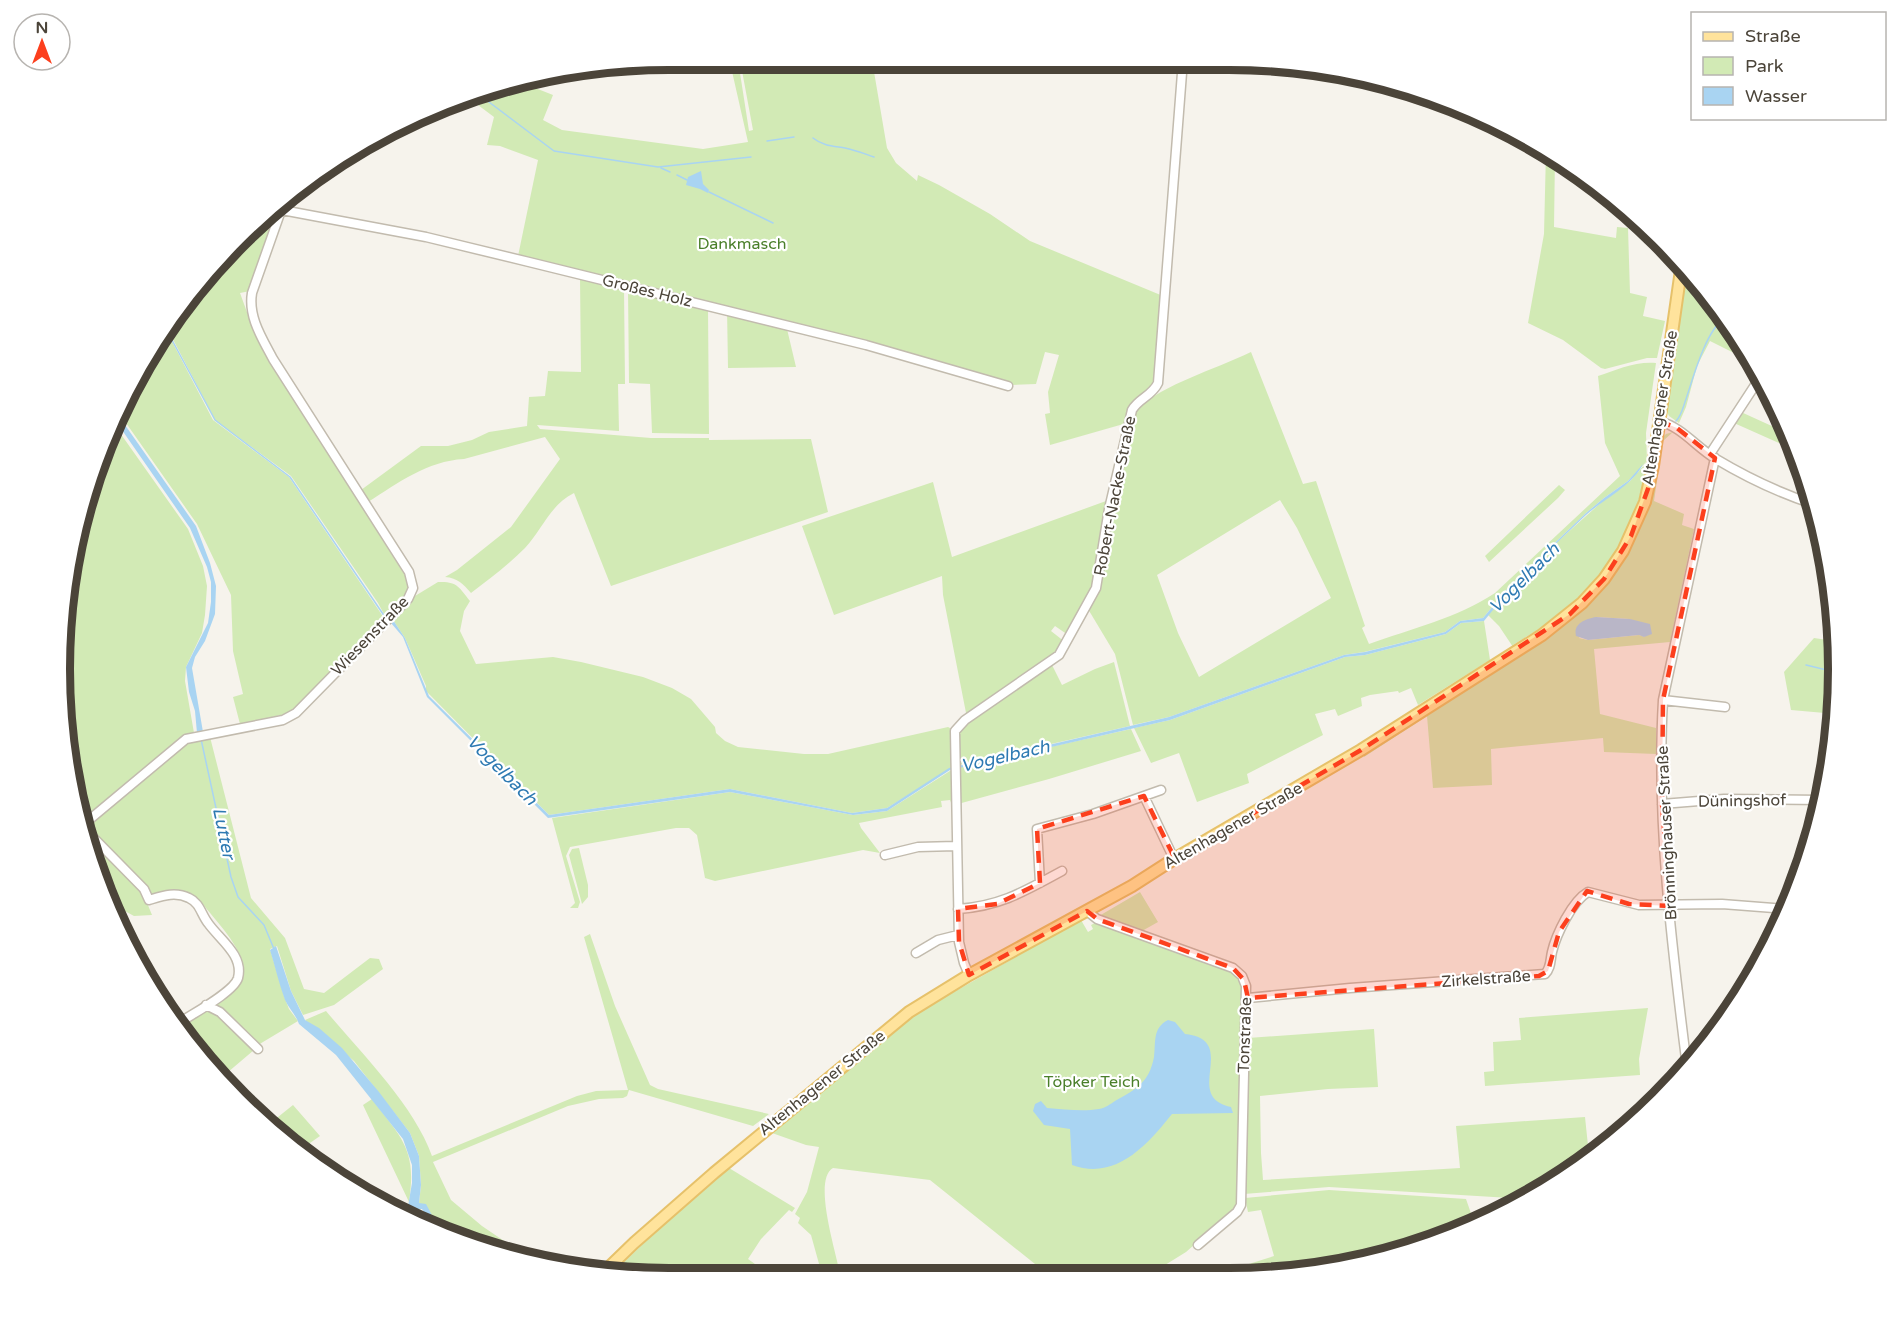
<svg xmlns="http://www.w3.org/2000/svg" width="1898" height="1339" viewBox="0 0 1898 1339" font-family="'Varela Round',sans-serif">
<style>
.green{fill:#d2eab5;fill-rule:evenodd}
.water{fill:#a9d4f2}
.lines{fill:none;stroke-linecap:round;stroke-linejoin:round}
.stream{stroke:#a9d4f2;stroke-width:1.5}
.minor-casing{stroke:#c2bbae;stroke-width:11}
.major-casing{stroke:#e6c16a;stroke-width:14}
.minor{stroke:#fff;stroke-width:8}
.major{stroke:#ffe39c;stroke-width:10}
.marked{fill:#fc3f1d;fill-opacity:0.2;stroke:#fc3f1d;stroke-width:4.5;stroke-dasharray:12 8;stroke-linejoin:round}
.labels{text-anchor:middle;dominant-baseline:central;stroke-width:4.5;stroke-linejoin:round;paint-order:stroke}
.park-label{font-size:16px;fill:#4a7f2a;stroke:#fff}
.street-label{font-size:16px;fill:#4b4439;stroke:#fff}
.water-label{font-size:18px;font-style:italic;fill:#2e7ab2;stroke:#fff}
.rim{fill:none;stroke:#4b4439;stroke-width:8}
</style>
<rect width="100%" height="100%" fill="#f6f3ec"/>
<!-- green -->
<path class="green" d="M681 60H738L749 131 753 130 740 60H872L887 148 896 163 917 181 918 175 939 185 990 214 1030 241 1163 296 1156 383 1127 423 1050 445 1045 414 1050 413 1048 392 1059 355 1045 352 1036 384 1010 385 787 329 796 367 728 368 727 308 518 256 538 160 500 146 487 145 494 117 478 105 484 98 477 93 511 81 520 82 553 95 543 120 562 130 703 149 748 142 731 67Z
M1546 151 1555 156 1554 227 1616 238 1617 227 1628 228 1630 293 1647 297 1643 316 1665 321 1657 358H1647L1605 369 1601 368 1563 340 1528 323 1544 234Z
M280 208 250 291 240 293 252 326 323 445 408 580C410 597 397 605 385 616L378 603 291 476 215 420 166 326 211 268Z
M1687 267 1759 371 1734 353 1710 341 1697 366 1686 407 1679 423 1669 416 1665 408Z
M580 277 624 288 625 384H618L619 431 537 425 540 429 651 438H709V440L811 439 828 512 611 586 574 493C550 505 542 530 525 548 508 565 489 579 471 593 463 584 458 578 445 577L457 570 511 527 560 459 545 437 464 459C427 461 398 483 368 502L361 490 421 446H448L472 440 489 432 527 426 529 397 545 396 548 371 581 372Z
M628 289 708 308 709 434 652 433 650 384 629 383Z
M165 328 213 420 289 477 384 618 290 713 240 724 233 697 243 694 233 651 231 595 197 524 119 413Z
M1251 352 1303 484 1316 481 1365 626 1362 628 1369 644C1411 629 1457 618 1495 593L1620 476 1605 443 1598 376C1616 370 1636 361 1656 363L1646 433 1647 461 1628 481 1604 498 1586 513 1508 588 1483 618 1460 621 1445 632 1364 652 1344 655 1169 717 1133 725 1115 654 1088 609 1134 410C1169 382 1211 371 1251 352ZM1280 500 1297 528 1331 598 1199 677 1178 633 1157 575Z
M1741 412 1787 433 1790 438 1788 447 1734 423Z
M113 423 188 529 203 566 207 586 205 615 202 633 186 667 185 681 194 733 186 735 82 820 75 790 77 782 65 726V590L107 436Z
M1673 432 1663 441 1654 501 1684 514 1682 525 1694 529 1670 642 1594 649 1600 714 1656 728V754L1604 752 1603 738 1491 749 1492 785 1433 788 1427 716 1364 757V754L1551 633 1629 547 1661 439 1666 434ZM1596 617 1630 619 1645 637 1639 635 1588 640 1579 638Z
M1646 463C1640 523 1606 578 1559 615 1545 627 1528 635 1513 645V647L1499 626 1488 615 1509 590 1556 543 1605 499 1630 481Z
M933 482 952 557 1106 501 1102 543 1095 588 1068 635 1055 626 1051 631 1065 642 1058 654 967 718 943 595 942 576 834 615 802 526Z
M1559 485 1565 490 1558 498 1489 562 1485 556Z
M438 582C457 581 459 587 470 601L464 611 460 631 476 664 553 657 581 662 643 677 672 688 691 699 715 727 716 733 725 741 738 747 804 754H828L948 727 954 730 953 767 887 808 852 813 730 789 549 815 426 691V686L405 638 393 620 409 604 415 596Z
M1484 621 1490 660 1418 705 1411 688 1399 693 1398 691 1370 695 1361 698 1362 706 1338 716 1335 709 1315 714 1323 735 1247 774 1249 783 1197 802 1179 753 1151 763 1134 728 1170 720 1345 657 1365 655 1446 634 1461 623Z
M1814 638 1834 641 1836 714 1791 710 1784 672Z
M1114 662 1130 726 955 766 958 728 1051 663 1062 685 1095 669Z
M1131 729 1141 751 1049 779 958 804 955 768Z
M210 737 251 898 285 938 304 989 324 993 370 958 379 959 383 969 334 1005 303 1015 291 991 277 946 270 949 284 996 289 1009 298 1021 258 1045 212 1005C221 999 233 994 239 985 257 960 216 922 202 903L195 897H150L87 827 88 823 187 742Z
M953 769 952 805 950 800 941 801 942 807 859 823 861 828 880 853 863 850 715 881 705 878 697 835 689 828H676L570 847 566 856 580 902 578 908H570L575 903 552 818 730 792 853 815 887 811Z
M84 832 143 893 152 915 134 916 110 903 109 883 98 878 92 865Z
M579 848 588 885V897L582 904 569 855 572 849Z
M1140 892 1158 922 1142 931 1099 916Z
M1081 920 1088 932 1093 929 1091 925 1097 922 1231 971 1237 977 1244 992 1237 1207 1186 1252 1149 1275H1033L1040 1268 930 1180 833 1168C812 1180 837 1254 840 1275L821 1277V1271L811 1235 798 1223 800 1218 795 1214 807 1192 819 1147 806 1145 772 1133 890 1034 922 1010Z
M590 934 615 1006 650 1085 658 1089 769 1114 753 1126 629 1090 627 1096 623 1098 599 1099 568 1106 433 1162 451 1200 482 1226 535 1262 512 1258 441 1232 436 1221 419 1203 421 1185 419 1156 410 1133 354 1061 305 1020 326 1011C361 1053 414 1105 432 1156L577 1096 596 1091 628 1090 584 937Z
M208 1008 215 1011 254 1050 221 1078 181 1027Z
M1648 1008 1639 1059 1640 1075 1485 1086 1484 1072 1494 1071 1493 1042 1521 1040 1519 1018Z
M1374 1029 1378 1087 1328 1089 1260 1096 1261 1153 1263 1180 1460 1168 1456 1126 1585 1117 1589 1155 1530 1195 1510 1198 1329 1187 1244 1194 1248 1038Z
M372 1099C402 1139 417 1149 409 1202L363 1105Z
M293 1105 320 1136 297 1152 268 1125Z
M729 1168 795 1208 792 1212 789 1210 761 1239 748 1259 755 1264 746 1277 630 1278 611 1275 651 1236Z
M1329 1190 1466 1199 1475 1225 1387 1258 1308 1274H1239L1236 1268 1274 1256 1261 1210 1248 1212 1245 1198Z"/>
<!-- water -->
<path class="water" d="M701 171 703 184 709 190 708 193 700 189 686 185 688 177Z
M118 415 196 526 210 563 216 586 215 614 205 641 195 657 192 668 203 732 197 733 195 711 189 692 186 667 208 623 211 602V582L207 567 190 528 115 420Z
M1643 464C1634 484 1603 500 1586 515 1550 549 1514 583 1484 621L1461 623 1446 634 1365 655 1345 657 1170 720 950 770 887 811 853 815 730 792 548 818 427 697 403 637 391 623 393 620 405 638 429 696 549 815 730 789 852 813 887 808 949 768 1169 717 1344 655 1365 652 1445 632 1460 621 1483 618 1508 588 1586 513 1604 498 1628 481Z
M1596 617 1630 619 1650 624 1652 634 1644 637 1639 635 1588 640 1576 636C1573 623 1586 619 1596 617Z
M276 946 291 991 305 1020 319 1028 342 1048 379 1092 410 1133 419 1156 421 1185 419 1203 426 1204 441 1232 435 1229 422 1209H418L416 1222 406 1218 412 1183V1165L403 1139 336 1055 299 1024C296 1015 289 1009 285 1000 279 984 275 966 270 950Z
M1168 1020 1175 1022 1185 1034C1241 1040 1181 1097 1231 1107L1233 1113 1172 1114C1147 1145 1116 1181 1072 1165L1070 1129 1044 1125 1033 1111 1035 1104 1041 1101 1047 1108C1064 1109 1082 1112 1099 1109 1106 1108 1110 1104 1115 1101 1136 1089 1149 1083 1154 1057 1156 1043 1152 1028 1168 1020Z"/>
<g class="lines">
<!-- stream -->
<path class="stream" d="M477 93 554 151 658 167 751 157
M813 138C823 146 833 146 845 148 855 150 865 154 874 157
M767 141 794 137
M661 168 670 172
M677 175 687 180
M709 192 773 223
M165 327 215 420 290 477 385 617
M1676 421C1682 415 1683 407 1686 399 1693 378 1706 330 1724 319
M1806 665 1835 672
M201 739 231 877 238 897 264 925 274 949"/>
<!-- minor casing -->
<g class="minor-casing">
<path id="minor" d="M282 210 426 237 529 262 866 345 1008 386
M1659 421C1682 427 1696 447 1716 459 1746 477 1780 493 1813 504
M1710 454 1761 376
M1663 700 1725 707
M1144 796 1174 859
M1662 804 1724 799 1822 800
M83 825 186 739 283 720 296 713 408 599 413 588 409 572 273 359C262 338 248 317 252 293L283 205
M83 827 144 889 149 900C162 896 175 891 189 898 200 903 201 914 208 923 219 939 244 955 238 978 234 992 192 1014 179 1023
M885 855 918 847 956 846
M1040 883 1037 829 1093 814 1161 790
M958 909C1001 906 1025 891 1062 871
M1087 911 1097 919 1233 968 1242 976 1246 986 1241 1205 1237 1212 1198 1245
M916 953 938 940 958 935
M969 975 964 963 959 942 955 731 965 720 1059 655 1096 588 1109 509 1132 410C1139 398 1152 396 1158 383L1183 60
M1248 998 1350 988 1545 974C1551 968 1550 961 1552 952 1556 935 1572 901 1588 892L1639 905 1722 904 1786 909
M206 1005 220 1012 258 1049
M199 1053 221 1080
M1687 1067C1672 948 1656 821 1663 700L1715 458"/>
</g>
<!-- major casing -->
<g class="major-casing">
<path id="major" d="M603 1273 634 1243 714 1173 909 1012 969 975 1132 886 1174 859 1361 750 1542 635 1582 603 1604 579 1623 551 1645 502 1653 466 1682 263"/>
</g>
<!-- minor -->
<use href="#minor" class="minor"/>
<!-- major -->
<use href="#major" class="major"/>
</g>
<!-- marked area -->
<path class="marked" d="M1659 421 1677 428 1715 458 1663 700 1662 804 1670 906 1629 904 1587 891 1559 932 1548 971 1539 976 1248 998 1244 980 1233 968 1097 919 1087 911 969 975 959 942 958 909 997 904 1040 883 1037 829 1144 796 1175 859 1361 750 1570 614 1604 579 1631 536 1650 483Z"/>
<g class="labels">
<!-- park labels -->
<g class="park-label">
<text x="742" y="244">Dankmasch</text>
<text x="1092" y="1082">Töpker Teich</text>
</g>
<!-- street labels -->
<g class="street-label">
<text transform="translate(647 291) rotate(14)">Großes Holz</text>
<text transform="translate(1660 408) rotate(-81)">Altenhagener Straße</text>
<text transform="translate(1115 496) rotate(-79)">Robert-Nacke-Straße</text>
<text transform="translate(370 636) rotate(-46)">Wiesenstraße</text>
<text transform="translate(1742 801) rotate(-1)">Düningshof</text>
<text transform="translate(1233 826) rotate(-30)">Altenhagener Straße</text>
<text transform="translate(1667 833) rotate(-93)">Brönninghauser Straße</text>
<text transform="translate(1486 979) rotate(-4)">Zirkelstraße</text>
<text transform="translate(1245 1035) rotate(-88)">Tonstraße</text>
<text transform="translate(822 1083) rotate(-39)">Altenhagener Straße</text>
</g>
<!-- water labels -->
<g class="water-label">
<text transform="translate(1524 578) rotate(-45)">Vogelbach</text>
<text transform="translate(1005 756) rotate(-13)">Vogelbach</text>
<text transform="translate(502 770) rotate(45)">Vogelbach</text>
<text transform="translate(224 833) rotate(78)">Lutter</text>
</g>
</g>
<!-- crop -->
<path d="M0 0H1898V1339H0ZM669 70H1229A599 599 0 0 1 1828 669V669A599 599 0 0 1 1229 1268H669A599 599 0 0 1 70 669V669A599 599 0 0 1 669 70Z" fill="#fff" fill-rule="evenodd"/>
<path class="rim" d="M669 70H1229A599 599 0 0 1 1828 669V669A599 599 0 0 1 1229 1268H669A599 599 0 0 1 70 669V669A599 599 0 0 1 669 70Z"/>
<!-- legend -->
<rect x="1691" y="12" width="195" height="108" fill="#ffffff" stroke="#b7b4b0" stroke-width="1.5"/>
<rect x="1703" y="32" width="30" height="9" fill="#ffe39c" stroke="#b7b4b0" stroke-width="1.5"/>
<text x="1745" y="42" font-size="18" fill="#4b4439">Straße</text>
<rect x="1703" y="57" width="30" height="18" fill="#d2eab5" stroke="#b7b4b0" stroke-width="1.5"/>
<text x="1745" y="72" font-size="18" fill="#4b4439">Park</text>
<rect x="1703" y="87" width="30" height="18" fill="#a9d4f2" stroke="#b7b4b0" stroke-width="1.5"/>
<text x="1745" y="102" font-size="18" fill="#4b4439">Wasser</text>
<!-- north arrow -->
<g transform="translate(42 42)"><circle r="28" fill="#ffffff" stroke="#b7b4b0" stroke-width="1.5"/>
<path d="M0-4.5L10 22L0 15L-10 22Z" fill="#fc3f1d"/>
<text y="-9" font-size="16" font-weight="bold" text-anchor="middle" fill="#4b4439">N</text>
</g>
</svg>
